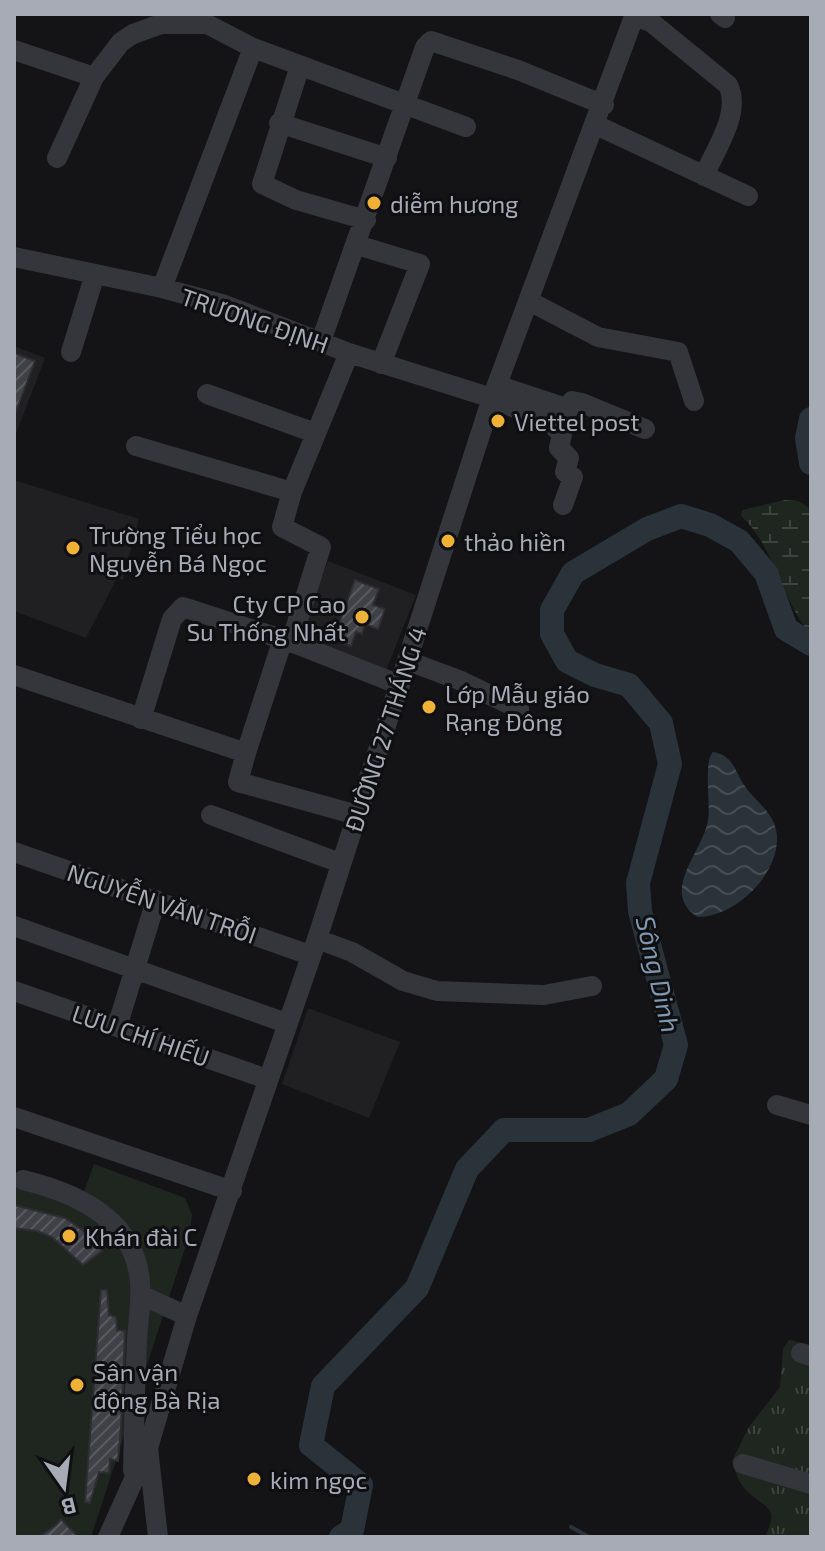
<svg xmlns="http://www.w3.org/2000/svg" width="825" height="1551" viewBox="0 0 825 1551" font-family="'Exo 2',sans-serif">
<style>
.built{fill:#202023}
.grass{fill:url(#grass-tufts)}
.wetland{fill:url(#wetland-marsh)}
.pitch{fill:#1f2620}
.water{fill:url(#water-waves)}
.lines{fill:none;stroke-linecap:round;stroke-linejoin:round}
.stream{stroke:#2b333a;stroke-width:4}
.river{stroke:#2b333a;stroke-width:24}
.building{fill:url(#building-hatch);stroke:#2e2e32;stroke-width:2}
.minor{stroke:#35363b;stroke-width:20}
.poi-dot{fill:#efb234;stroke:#0f0f11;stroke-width:3}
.labels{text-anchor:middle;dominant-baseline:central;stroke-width:6;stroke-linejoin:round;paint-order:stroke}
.poi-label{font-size:24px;fill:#a6abb6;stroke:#0f0f11;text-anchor:start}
.street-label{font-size:24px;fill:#a6abb6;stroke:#0f0f11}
.water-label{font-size:26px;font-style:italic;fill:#7e98b1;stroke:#0f0f11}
</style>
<defs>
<pattern id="grass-tufts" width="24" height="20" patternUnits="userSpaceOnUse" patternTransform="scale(2)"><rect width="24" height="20" fill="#1f2620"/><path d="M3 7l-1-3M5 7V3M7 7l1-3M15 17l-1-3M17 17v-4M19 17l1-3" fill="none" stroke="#3d433e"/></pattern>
<pattern id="wetland-marsh" width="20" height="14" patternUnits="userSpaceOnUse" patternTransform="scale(2)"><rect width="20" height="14" fill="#1f2620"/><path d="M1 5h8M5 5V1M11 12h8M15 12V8" fill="none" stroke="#3d433e"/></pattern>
<pattern id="water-waves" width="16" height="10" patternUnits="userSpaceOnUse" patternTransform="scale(2)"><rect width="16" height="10" fill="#2b333a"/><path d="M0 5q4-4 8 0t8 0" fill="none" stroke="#474e54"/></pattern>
<pattern id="building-hatch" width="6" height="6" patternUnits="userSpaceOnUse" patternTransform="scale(2)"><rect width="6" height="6" fill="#404146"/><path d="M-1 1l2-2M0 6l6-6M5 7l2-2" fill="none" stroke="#595a5e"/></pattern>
</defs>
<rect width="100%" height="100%" fill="#141416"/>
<!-- built -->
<path class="built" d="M14 346 45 358 14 439Z
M14 480 139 519 123 580 117 578 86 638 14 611Z
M328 561 416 595 385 673 298 640Z
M308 1008 400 1042 369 1118 282 1084Z"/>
<!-- grass -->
<path class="grass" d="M789 1340 811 1345V1537H765C780 1505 766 1510 747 1491 738 1483 736 1472 732 1461L749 1427 780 1387 783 1349Z"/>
<!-- wetland -->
<path class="wetland" d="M785 500 798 501 811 509V635C781 599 775 547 741 516L742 510Z"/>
<!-- pitch -->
<path class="pitch" d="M94 1164 185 1198 192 1215 190 1233 91 1537H14V1174H26L83 1194Z"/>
<!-- water -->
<path class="water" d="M713 752C733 755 735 771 744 785 756 803 775 812 777 836 779 875 735 917 698 917 658 893 704 850 708 820 711 803 703 763 713 752Z"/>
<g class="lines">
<!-- stream -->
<path class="stream" d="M571 1527 589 1537"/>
<!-- river -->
<path class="river" d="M811 419 807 438 811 463
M341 1537 352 1530 361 1485 311 1445 323 1386 417 1288 467 1169 504 1130H589L629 1114 666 1079 676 1045 640 911 638 883 670 764 661 723 629 685 595 675 567 661 552 634V610L573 573 647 529 681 516 710 525 739 541 766 573 786 629 811 644"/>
</g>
<!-- building -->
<path class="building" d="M14 353 35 361 15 414 14 413Z
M355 580 379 589 373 605 385 609 378 629 365 624 362 634 356 632 351 646 333 640Z
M14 1205 65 1218 88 1234 102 1251 83 1265 52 1237 37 1231 14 1228Z
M101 1290H107L109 1315 116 1317 117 1330 125 1331 121 1427 118 1461 110 1459 109 1473 99 1472 90 1503 85 1502Z
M61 1519 78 1537H39L56 1525Z"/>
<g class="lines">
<!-- minor -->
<path class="minor" d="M720 14 725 18
M634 16 651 22 728 85C742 112 715 150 704 176
M14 50 94 77 121 42 133 34 161 24H207L253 48 466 127
M300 66 262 184 296 200 366 220
M279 123 387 158
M596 125 748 196
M57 158 94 77
M357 245 420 264 381 364
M14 257 162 288 225 305 349 353 492 398 550 423 562 434 559 448 569 458 565 472 573 477 563 505
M162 288 253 48
M529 301 598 337 678 352 694 401
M321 341 425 47 431 41 518 70 604 105
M71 352 95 274
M497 385 569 409 572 401 582 403 645 429
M207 394 315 433
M136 446 292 492
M291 642 321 547 282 527 292 492 349 353
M408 661 459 680 519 709
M14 675 246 753 238 782 357 815
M141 719 172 619 183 607 291 642 400 685
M246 753 283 639
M211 815 340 863
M14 852 310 955
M14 926 286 1023
M317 939 352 952 403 981 437 991 544 995 592 986
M14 991 267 1079
M117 1027 156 900
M777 1105 811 1115
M14 1117 232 1191
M23 1180C73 1192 130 1217 139 1274 143 1296 138 1319 137 1341 135 1384 134 1427 133 1470
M141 1295 187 1316
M801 1353 811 1356
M148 1448 158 1537
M743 1464 811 1484
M108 1537 148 1448 187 1316 317 939 492 398 635 14"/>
</g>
<!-- markers -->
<g class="poi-dot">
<circle cx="374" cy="203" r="8"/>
<circle cx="498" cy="421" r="8"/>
<circle cx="448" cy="541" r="8"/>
<circle cx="73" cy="548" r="8"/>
<circle cx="362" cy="617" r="8"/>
<circle cx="429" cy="707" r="8"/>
<circle cx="69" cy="1236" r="8"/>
<circle cx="77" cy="1385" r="8"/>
<circle cx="254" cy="1479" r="8"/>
</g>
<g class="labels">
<!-- poi labels -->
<g class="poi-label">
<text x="390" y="203">diễm hương</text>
<text x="514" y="421">Viettel post</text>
<text x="89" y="534">Trường Tiểu học<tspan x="89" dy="28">Nguyễn Bá Ngọc</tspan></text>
<text x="464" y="541">thảo hiền</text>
<text x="346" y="603" text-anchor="end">Cty CP Cao<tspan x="346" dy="28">Su Thống Nhất</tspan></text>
<text x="445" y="693">Lớp Mẫu giáo<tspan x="445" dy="28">Rạng Đông</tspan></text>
<text x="85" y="1236">Khán đài C</text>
<text x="93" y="1371">Sân vận<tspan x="93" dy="28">động Bà Rịa</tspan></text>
<text x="270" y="1479">kim ngọc</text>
</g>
<!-- street labels -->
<g class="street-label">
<text transform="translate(255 320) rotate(19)">TRƯƠNG ĐỊNH</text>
<text transform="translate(385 729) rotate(-72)">ĐƯỜNG 27 THÁNG 4</text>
<text transform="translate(162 903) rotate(19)">NGUYỄN VĂN TRỖI</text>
<text transform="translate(141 1035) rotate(19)">LƯU CHÍ HIẾU</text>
</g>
<!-- water labels -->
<g class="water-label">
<text transform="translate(659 974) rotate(77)">Sông Dinh</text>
</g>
</g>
<!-- border -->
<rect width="825" height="1551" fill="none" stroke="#a6abb6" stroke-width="32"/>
<!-- north arrow -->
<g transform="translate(64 1487) rotate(166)" stroke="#0f0f11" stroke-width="6" paint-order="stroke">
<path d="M0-6L14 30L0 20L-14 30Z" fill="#a6abb6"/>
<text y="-12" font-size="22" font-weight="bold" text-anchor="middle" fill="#a6abb6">B</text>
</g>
</svg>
